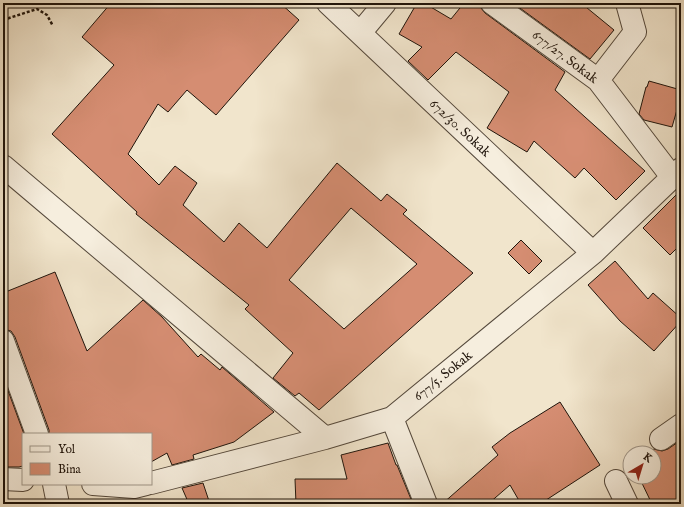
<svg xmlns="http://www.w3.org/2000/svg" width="684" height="507" viewBox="0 0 684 507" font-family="'IM FELL English',serif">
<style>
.building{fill:#d58d72;stroke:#1f140b;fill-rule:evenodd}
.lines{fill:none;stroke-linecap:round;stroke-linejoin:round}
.minor-casing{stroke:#54483b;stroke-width:24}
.path{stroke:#1f140b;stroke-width:2.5;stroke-dasharray:3 2;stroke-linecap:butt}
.minor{stroke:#f6eede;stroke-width:22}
.labels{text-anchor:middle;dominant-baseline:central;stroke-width:4;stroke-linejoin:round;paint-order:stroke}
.street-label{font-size:14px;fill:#1f140b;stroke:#f6eede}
</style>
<rect width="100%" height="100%" fill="#f1e5cc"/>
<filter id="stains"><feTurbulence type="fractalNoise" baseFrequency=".005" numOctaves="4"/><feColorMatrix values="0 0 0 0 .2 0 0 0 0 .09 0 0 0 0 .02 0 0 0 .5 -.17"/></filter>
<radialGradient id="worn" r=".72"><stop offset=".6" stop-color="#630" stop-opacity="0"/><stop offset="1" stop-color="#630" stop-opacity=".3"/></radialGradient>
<!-- building -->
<path class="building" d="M111 3H280L299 20 216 115 187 90 168 112 158 104 128 154 159 185 175 166 197 183 183 205 224 242 239 223 267 248 337 163 381 201 387 194 407 210 403 214 473 273 319 410 299 393 295 396 273 378 293 353 245 309 249 305 136 214 137 212 52 134 114 65 82 37ZM351 208 417 264 344 329 289 280Z
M417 3H424L451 19 464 3H480L481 8 485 13 565 72 555 90 645 171 616 200 584 168 575 178 534 141 527 152 487 128 509 92 456 52 428 80 408 61 422 47 399 34Z
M513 3H581L614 30 590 59Z
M649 81 681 90V96L672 127 644 120 639 114 646 87H647Z
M681 190V244L670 255 643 228Z
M521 240 542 261 529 274 508 253Z
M615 261 648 299 653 293 681 318V321L654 351 620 321 588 285Z
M55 272 87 351 143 300 162 317 198 357 201 354 220 370 222 367 274 412 234 442 193 455 194 459 172 465 167 453 151 462V434H49V430L15 337 11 331 3 329V293Z
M3 377 24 434 23 466 19 467H3Z
M560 402 600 465 540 504H521L510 485 488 504H442L498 455 492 447 510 433Z
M681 440V504H652L639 477H654V453H646L654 449 662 451 668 449Z
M388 443 396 465H397L413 504H296L295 479H347L341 455Z
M203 483 210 504H189L182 488Z"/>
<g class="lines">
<!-- minor casing -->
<g class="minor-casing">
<path id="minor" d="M328 3 593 253
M492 3 598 80 672 177
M360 33 385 3
M598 80 635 32 627 3
M3 166 325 438
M3 341 37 434
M392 418 426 504
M661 439 681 425
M3 479 23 480
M616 481 627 504
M151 483 325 438 392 418 593 253 681 169
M54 484 58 504
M93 484 134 487 146 484"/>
</g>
<!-- path -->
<path class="path" d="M3 20 37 9 47 15 53 26"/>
<!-- minor -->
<use href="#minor" class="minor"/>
</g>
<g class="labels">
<!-- street labels -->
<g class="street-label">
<text transform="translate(565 57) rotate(37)">677/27. Sokak</text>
<text transform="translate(460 128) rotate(43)">672/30. Sokak</text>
<text transform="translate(443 376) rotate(-39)">677/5. Sokak</text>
</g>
</g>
<!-- margin -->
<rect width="684" height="507" fill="none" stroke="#f1e5cc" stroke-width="16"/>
<rect x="4" y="4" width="676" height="499" fill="none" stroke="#1f140b" stroke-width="2"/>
<rect x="8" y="8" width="668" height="491" fill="none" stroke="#1f140b"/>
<!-- legend -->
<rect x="22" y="433" width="130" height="52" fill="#f6eede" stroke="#a0978a"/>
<rect x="30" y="446" width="20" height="6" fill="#f6eede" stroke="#a0978a"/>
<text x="58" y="453" font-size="12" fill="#1f140b">Yol</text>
<rect x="30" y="463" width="20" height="12" fill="#d58d72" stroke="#a0978a"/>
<text x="58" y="473" font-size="12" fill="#1f140b">Bina</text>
<!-- north arrow -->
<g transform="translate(642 465) rotate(38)"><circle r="19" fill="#f6eede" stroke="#a0978a"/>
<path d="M0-3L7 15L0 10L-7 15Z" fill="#8f2418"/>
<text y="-6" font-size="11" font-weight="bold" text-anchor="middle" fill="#1f140b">K</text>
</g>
<rect width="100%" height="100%" filter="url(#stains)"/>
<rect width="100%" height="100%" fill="url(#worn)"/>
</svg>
